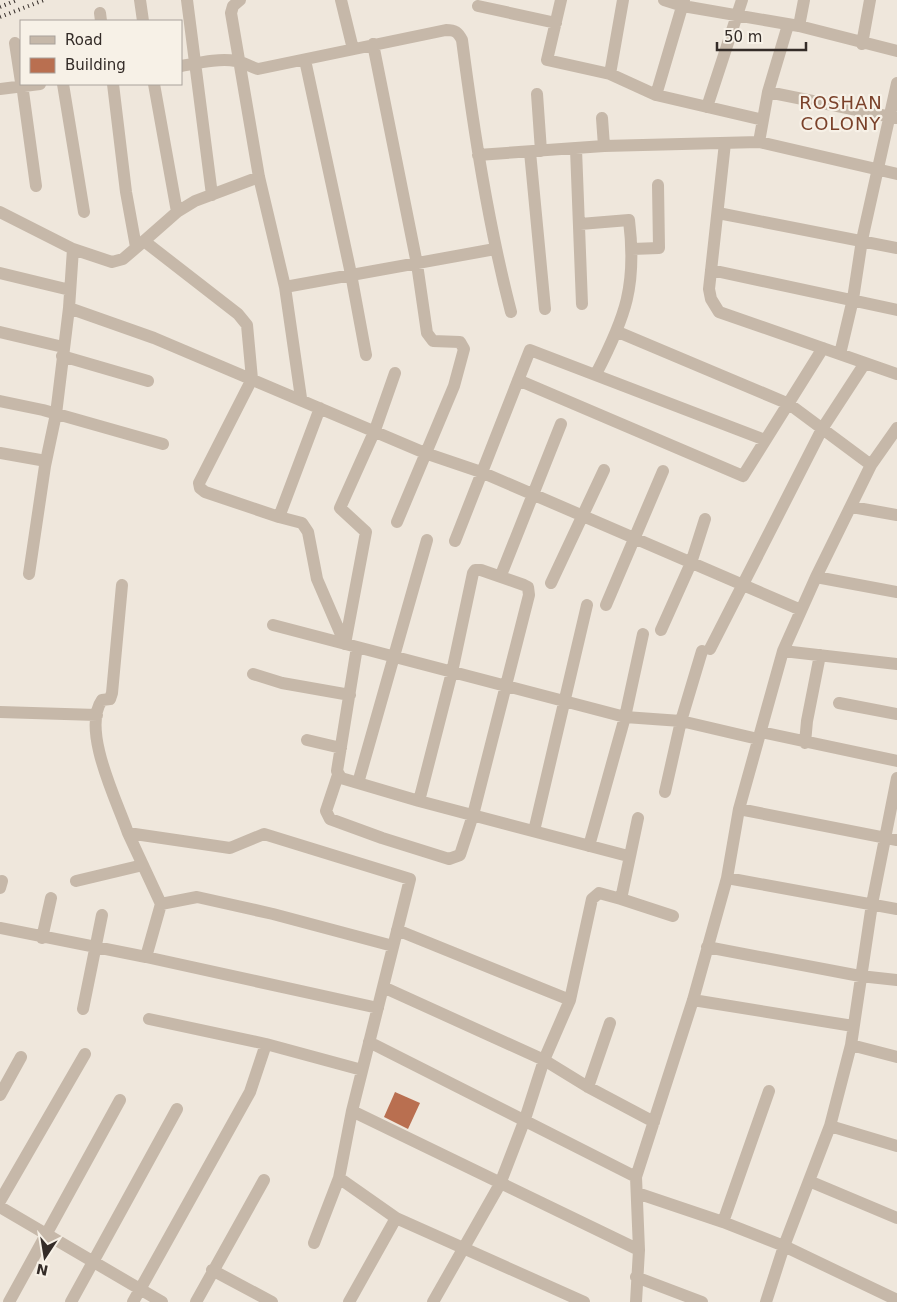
<svg xmlns="http://www.w3.org/2000/svg" width="897" height="1302" viewBox="0 0 897 1302" font-family="'DejaVu Sans',sans-serif">
<style>
.building{fill:#b96f50}
.lines{fill:none;stroke-linecap:round;stroke-linejoin:round}
.street{stroke:#c6b8a9;stroke-width:12}
.rail{stroke:#342c28;stroke-width:4;stroke-dasharray:1 4;stroke-linecap:butt}
.labels{text-anchor:middle;dominant-baseline:central;stroke-width:4.5;stroke-linejoin:round;paint-order:stroke}
.neighbourhood-label{font-size:18px;letter-spacing:1px;fill:#7a412a;stroke:#f7f1e7}
</style>
<rect width="100%" height="100%" fill="#efe7dc"/>
<!-- building -->
<path class="building" d="M395 1092 420 1103 408 1129 384 1117Z"/>
<g class="lines">
<!-- street -->
<path class="street" d="M140 0 143 21
M187 0 212 195
M240 0 233 6 231 13 259 177 285 287 301 398
M341 0 353 49
M561 0 547 60 610 74 656 95 763 120
M664 0 683 6 799 26 897 51
M478 6 556 23
M100 13 101 21
M799 26 804 0
M15 43 21 82
M373 44 417 264 427 333 433 341 460 342 464 349 454 386 397 522
M862 44 870 0
M305 60 351 274 366 355
M181 66C198 63 219 58 236 61 244 62 250 67 258 69L446 30C455 30 458 32 462 40 474 132 488 223 511 312
M610 74 623 0
M22 84 36 186
M63 84 84 212
M113 84 126 192 136 247
M154 84 177 212
M0 89 40 84
M768 92 788 25
M537 94 541 151
M656 95 684 0
M707 107 742 0
M602 118 604 146
M759 142 768 92 897 118
M725 143 709 289 711 299 719 312 897 374
M576 149 582 304
M530 152 545 309
M478 155 604 146 759 142 897 174
M0 212 73 249 69 308 154 338 425 453 481 472 801 610
M718 213 897 248
M580 224 629 220C637 285 626 316 596 374
M144 241 177 212 195 201 259 177
M73 249 112 262 123 259 144 241 238 314 247 325 252 379 199 483 200 488 205 492 279 517
M632 249 659 248 658 185
M711 270 897 310
M0 273 70 290
M285 287 495 249
M0 332 63 347
M618 332 789 404 871 465
M840 354 853 299 862 240 897 83
M62 356 148 381
M518 380 743 476 823 348
M0 401 43 410 163 444
M320 408 279 517 302 523 308 532 317 579 345 644
M0 453 46 461
M852 507 897 515
M455 541 530 350 765 440
M29 574 45 466 56 414 69 308
M501 575 561 424
M816 577 897 592
M551 583 604 470
M122 585 112 693 110 699 102 700C81 730 117 801 128 833L230 848 264 834 410 879 352 1111 339 1178 314 1243
M606 605 663 471
M273 625 625 717 681 721 758 739
M661 630 691 563 705 519
M345 644 366 532 340 508 375 430 395 373
M357 647 337 771 341 778 419 801 628 856
M710 649 822 429 865 363
M783 651 897 664
M253 674 282 683 350 695
M839 703 897 714
M0 712 97 715
M761 732 897 761
M307 740 341 748
M805 743 807 721 820 655
M338 775 326 811 330 819 382 838 449 859 460 855 473 815 529 595 528 587 524 585 481 570H475L473 573 452 672 419 801
M358 783 427 540
M665 792 681 721 702 651
M739 809 897 840
M638 818 621 899 673 916
M534 831 587 605
M128 833 161 904 146 957 378 1008
M589 846 625 717 643 634
M727 878 897 909
M76 881 143 865
M0 888 2 881
M161 904 197 897 273 914 393 946
M0 928 146 957
M397 930 570 1000
M42 938 51 898
M707 947 860 976 897 980
M383 987 544 1060 588 1087 654 1122
M693 1000 853 1026
M83 1009 102 915
M149 1019 266 1044 362 1070
M369 1042 636 1177
M851 1045 897 1057
M588 1087 610 1023
M0 1095 21 1057
M352 1111 639 1250
M830 1126 897 1146
M339 1178 396 1218 584 1302
M809 1181 897 1218
M637 1193 723 1222 784 1246 897 1300
M0 1201 85 1054
M0 1207 162 1302
M723 1222 769 1091
M212 1270 272 1302
M636 1277 702 1302
M9 1302 120 1100
M71 1302 177 1109
M133 1302 250 1092 266 1044
M196 1302 264 1180
M349 1302 396 1218
M433 1302 500 1184 525 1119 544 1060 570 1000 592 899 599 893 621 899
M636 1302 639 1250 636 1177 693 1000 727 878 739 809 783 651 816 577 871 465 897 428
M766 1302 784 1246 830 1126 851 1045 872 904 897 778"/>
<!-- rail -->
<path class="rail" d="M0 7 17 0
M0 17 44 0"/>
</g>
<g class="labels">
<!-- neighbourhood labels -->
<g class="neighbourhood-label">
<text x="841" y="102">ROSHAN<tspan x="841" dy="21">COLONY</tspan></text>
</g>
</g>
<!-- legend -->
<rect x="20" y="20" width="162" height="65" fill="#f7f1e7" stroke="#a9a29b"/>
<rect x="30" y="36" width="25" height="8" fill="#c6b8a9" stroke="#a9a29b"/>
<text x="65" y="45" font-size="15" fill="#342c28">Road</text>
<rect x="30" y="58" width="25" height="15" fill="#b96f50" stroke="#a9a29b"/>
<text x="65" y="70" font-size="15" fill="#342c28">Building</text>
<!-- north arrow -->
<g transform="translate(45 1257) rotate(192)" stroke="#f7f1e7" stroke-width="4" paint-order="stroke">
<path d="M0-4L9 19L0 12L-9 19Z" fill="#342c28"/>
<text y="-8" font-size="14" font-weight="bold" text-anchor="middle" fill="#342c28">N</text>
</g>
<!-- scale -->
<path d="M717 42v8h89v-8" fill="none" stroke="#342c28" stroke-width="2.5"/>
<text x="724" y="42" font-size="15" fill="#342c28" stroke="#f7f1e7" stroke-width="4" paint-order="stroke">50 m</text>
</svg>
